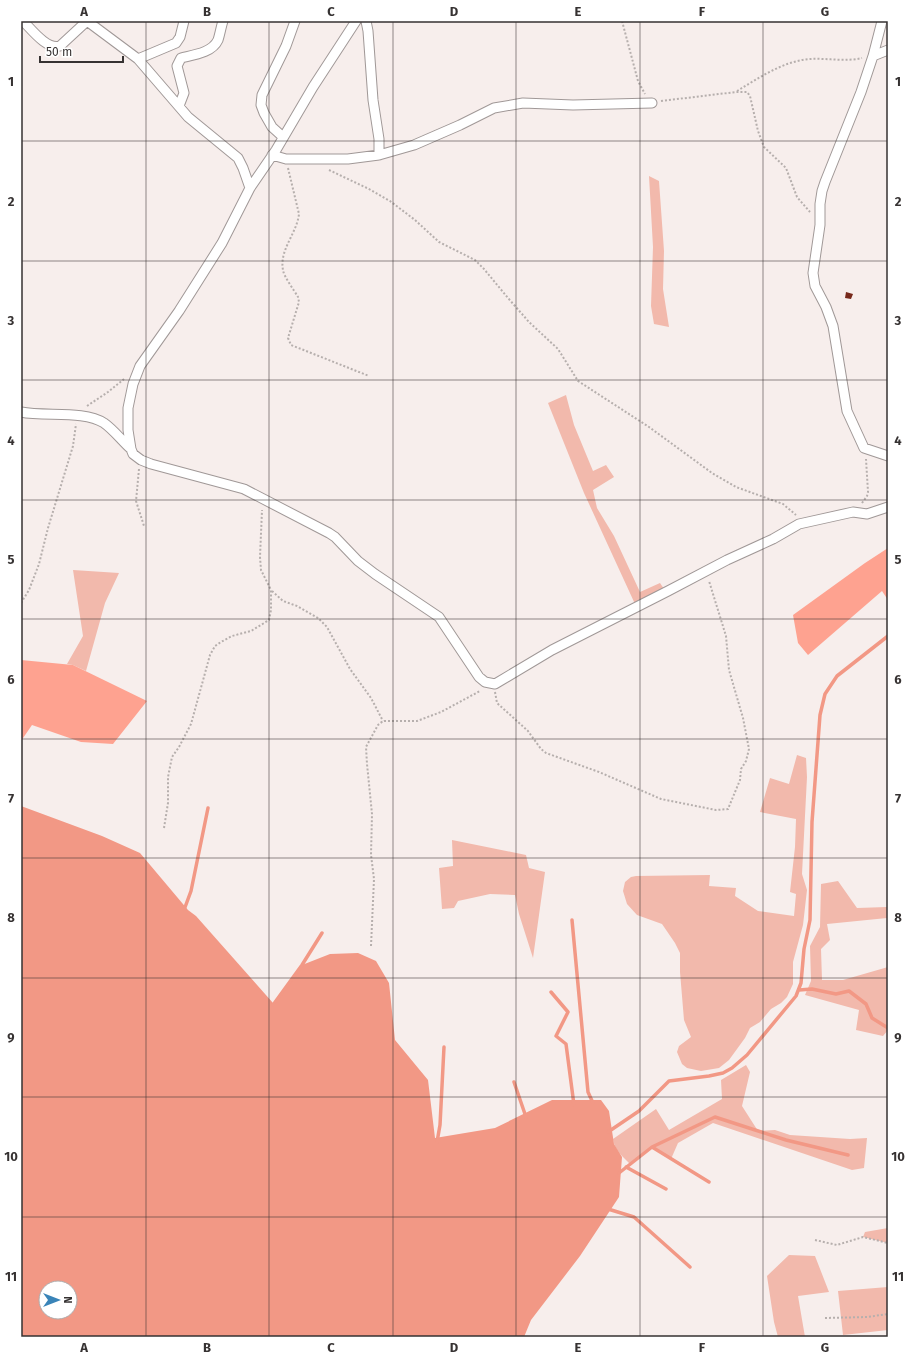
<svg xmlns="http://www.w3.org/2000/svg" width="909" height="1358" viewBox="0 0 909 1358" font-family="'Fira Sans',sans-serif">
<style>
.green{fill:#f2b9ac}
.forest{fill:#fea290}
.water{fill:#f29885;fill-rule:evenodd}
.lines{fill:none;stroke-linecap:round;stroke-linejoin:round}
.stream{stroke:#f29885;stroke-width:3.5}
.building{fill:#77291b}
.street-casing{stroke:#a09897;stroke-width:11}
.path{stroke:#b6afad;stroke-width:2;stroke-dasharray:2 2;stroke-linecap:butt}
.street{stroke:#fff;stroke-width:9}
.grid{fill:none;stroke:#363232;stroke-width:1;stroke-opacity:0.55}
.neatline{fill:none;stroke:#363232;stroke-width:1.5}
.grid-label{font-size:13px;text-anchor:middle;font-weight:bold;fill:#363232}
</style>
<rect width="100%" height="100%" fill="#f7eeec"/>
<!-- green -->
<path class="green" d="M649 176 659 181 664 251 663 289 669 327 654 324 651 306 653 247Z
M566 395 574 425 593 471 606 465 614 477 593 490 597 508 614 536 640 592 660 583 664 589 635 604 584 493 548 403Z
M73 570 119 573 105 603 86 671 73 665 67 664 83 636Z
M797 755 806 758 807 777 802 874 807 890 803 925 793 962V984L787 997 781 1003 771 1009 760 1022 750 1028 745 1038 729 1060 719 1068 701 1071 687 1068 682 1064 677 1052 679 1046 691 1037 684 1020 680 972V953L675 943 662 924 637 915 627 904 623 891 625 882 631 877 636 876 710 875 709 886 736 888 735 896 758 911 794 916 796 894 790 892 795 847 796 819 760 812 770 778 789 784Z
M452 840 526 855 529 868 545 872 533 958 519 914 515 895 490 894 458 901 454 908 442 909 439 868 453 866Z
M838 881 857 908 887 907V918L827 924 830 940 821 949 822 980H843L888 967V1030L883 1036 856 1030 859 1010 805 995 811 981 810 946 820 927 821 884Z
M746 1065 750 1072 742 1106 758 1131 775 1130 790 1135 850 1139 867 1138 864 1168 852 1170 713 1123 678 1143 671 1159 652 1147 630 1164C623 1157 614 1149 613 1139L656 1109 669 1130 722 1099 721 1080Z
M888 1228V1243L863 1237 865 1232Z
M789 1255 815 1256 829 1292 798 1296 805 1337H778L774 1322 767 1276Z
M888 1287V1330L843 1335 838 1291Z"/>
<!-- forest -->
<path class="forest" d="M888 548V600L882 591 808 655 798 643 793 615 865 563Z
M21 660 73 665 147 701 113 744 81 742 32 725 21 741Z"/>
<!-- water -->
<path class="water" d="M21 806 102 836 140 853 188 910 196 916 273 1003 302 965 330 954 358 953 376 961 389 983 395 1040 428 1080 435 1138 495 1128 552 1100H601L609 1111 614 1144 622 1157 619 1197 580 1256 531 1320 524 1337H21ZM46 1288H70V1312H46Z"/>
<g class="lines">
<!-- stream -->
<path class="stream" d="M184 910 191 891 208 808
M572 920 588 1092 593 1103
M799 990 812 989 836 994 849 991 866 1004 872 1018 888 1028
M551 992 568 1012 556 1036 566 1044 574 1105
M273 1005 302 965 322 933
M514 1082 526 1117
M608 1132 639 1111 669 1081 709 1076 723 1073 732 1068 747 1055 796 996 801 983 804 949 810 920 812 822 820 715 825 694 837 676 888 636
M437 1142 440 1125 444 1047
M652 1147 709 1182
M626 1167 666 1189
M619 1173 652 1147 715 1117 786 1140 848 1155
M608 1209 634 1217 690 1267"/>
</g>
<!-- building -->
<path class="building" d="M846 292 853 294 851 299 845 298Z"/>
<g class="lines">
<!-- street casing -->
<g class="street-casing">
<path id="street" d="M23 21C32 30 47 50 60 46L87 21
M87 21 138 59 188 117 238 158 243 168 250 188
M356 21 313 87 276 150 250 188 222 243 179 311 140 366 133 384 128 408V430L131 449 133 454 141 460 151 464 244 489 329 533 335 537 358 561 375 574 439 617 479 677 485 682 495 684 552 650 668 591 727 560 773 539 799 524 853 512 867 514 888 507
M366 21 368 31 373 100 379 139V155
M888 50 873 56 861 92 825 182 822 191 820 204V225L813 273 815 286 826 307 833 326 847 411 864 448 888 456
M873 56 882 21
M138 59 176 43 180 37 184 21
M179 106 184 93 177 66 181 58C193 55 212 53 218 40 220 34 221 27 223 21
M283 137 272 127 264 113 261 105 262 95 286 46 295 21
M272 155 286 159H348L379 155 414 145 460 125 494 108 523 103 573 105 652 103
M21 412C45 417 84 410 104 423 114 430 122 441 131 449"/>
</g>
<!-- path -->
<path class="path" d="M622 21 638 81 645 94
M737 91C759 78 783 61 810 59 827 58 846 62 862 58
M661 101 736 92H747L750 96 758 131 764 147 786 168 797 197 810 212
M288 168 299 214C297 233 279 250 283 270 284 277 294 290 298 297L299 302 288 338 291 345 369 376
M329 170 369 189 390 201 415 220 439 242 475 260 484 269 508 298 529 322 558 349 578 381 649 427 712 473 736 487 783 504 796 515
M87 406 108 392 124 379
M139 469 136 501 144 526
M862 503 867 496 868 492 866 459
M272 591 283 601 297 606 318 618 327 627 350 669 371 698 383 721
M21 603 29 590 39 564 48 528 73 446 76 424
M495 692 497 703 528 731 541 749 546 753 599 772 661 799 716 810 728 809 740 780 741 769 746 761 749 749 743 718 729 670 726 636 709 581
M164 828 168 803V777L172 757 179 747 191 724 210 655 215 646 221 642 232 636 251 631 269 620 271 610V590L261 570 260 557 262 510
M371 946 374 879 371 855 372 814 367 764 366 747 378 725 383 721H417L441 712 480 691
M815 1240 837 1245 863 1237 888 1243
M825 1318 867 1317 888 1314"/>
<!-- street -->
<use href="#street" class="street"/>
</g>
<!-- grid -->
<path class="grid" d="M146 21V1337M269 21V1337M393 21V1337M516 21V1337M640 21V1337M763 21V1337M21 141H888M21 261H888M21 380H888M21 500H888M21 619H888M21 739H888M21 858H888M21 978H888M21 1097H888M21 1217H888"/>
<!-- border -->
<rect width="909" height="1358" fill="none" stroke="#ffffff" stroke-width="44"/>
<!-- north arrow -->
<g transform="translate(58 1300) rotate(90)"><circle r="19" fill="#ffffff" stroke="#afadad"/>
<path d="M0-3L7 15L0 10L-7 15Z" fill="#3a84b8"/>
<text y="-6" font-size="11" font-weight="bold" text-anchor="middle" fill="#363232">N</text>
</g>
<!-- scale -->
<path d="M40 56v6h83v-6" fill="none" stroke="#363232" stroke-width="2"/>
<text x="46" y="56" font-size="12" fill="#363232" stroke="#ffffff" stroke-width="3" paint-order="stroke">50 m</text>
<rect x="22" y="22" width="865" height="1314" class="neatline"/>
<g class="grid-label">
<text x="84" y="16">A</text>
<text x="207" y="16">B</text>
<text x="331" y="16">C</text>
<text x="454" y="16">D</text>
<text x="578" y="16">E</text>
<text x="702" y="16">F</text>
<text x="825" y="16">G</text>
<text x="11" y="86">1</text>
<text x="898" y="86">1</text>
<text x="11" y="206">2</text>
<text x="898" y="206">2</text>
<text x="11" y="325">3</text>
<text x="898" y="325">3</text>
<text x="11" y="445">4</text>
<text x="898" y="445">4</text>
<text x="11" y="564">5</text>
<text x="898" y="564">5</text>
<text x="11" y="684">6</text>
<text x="898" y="684">6</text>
<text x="11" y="803">7</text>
<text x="898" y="803">7</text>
<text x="11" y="922">8</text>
<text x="898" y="922">8</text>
<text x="11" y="1042">9</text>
<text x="898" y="1042">9</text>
<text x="11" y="1161">10</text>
<text x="898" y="1161">10</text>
<text x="11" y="1281">11</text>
<text x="898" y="1281">11</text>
<text x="84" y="1352">A</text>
<text x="207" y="1352">B</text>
<text x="331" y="1352">C</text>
<text x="454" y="1352">D</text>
<text x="578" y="1352">E</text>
<text x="702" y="1352">F</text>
<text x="825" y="1352">G</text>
</g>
</svg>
